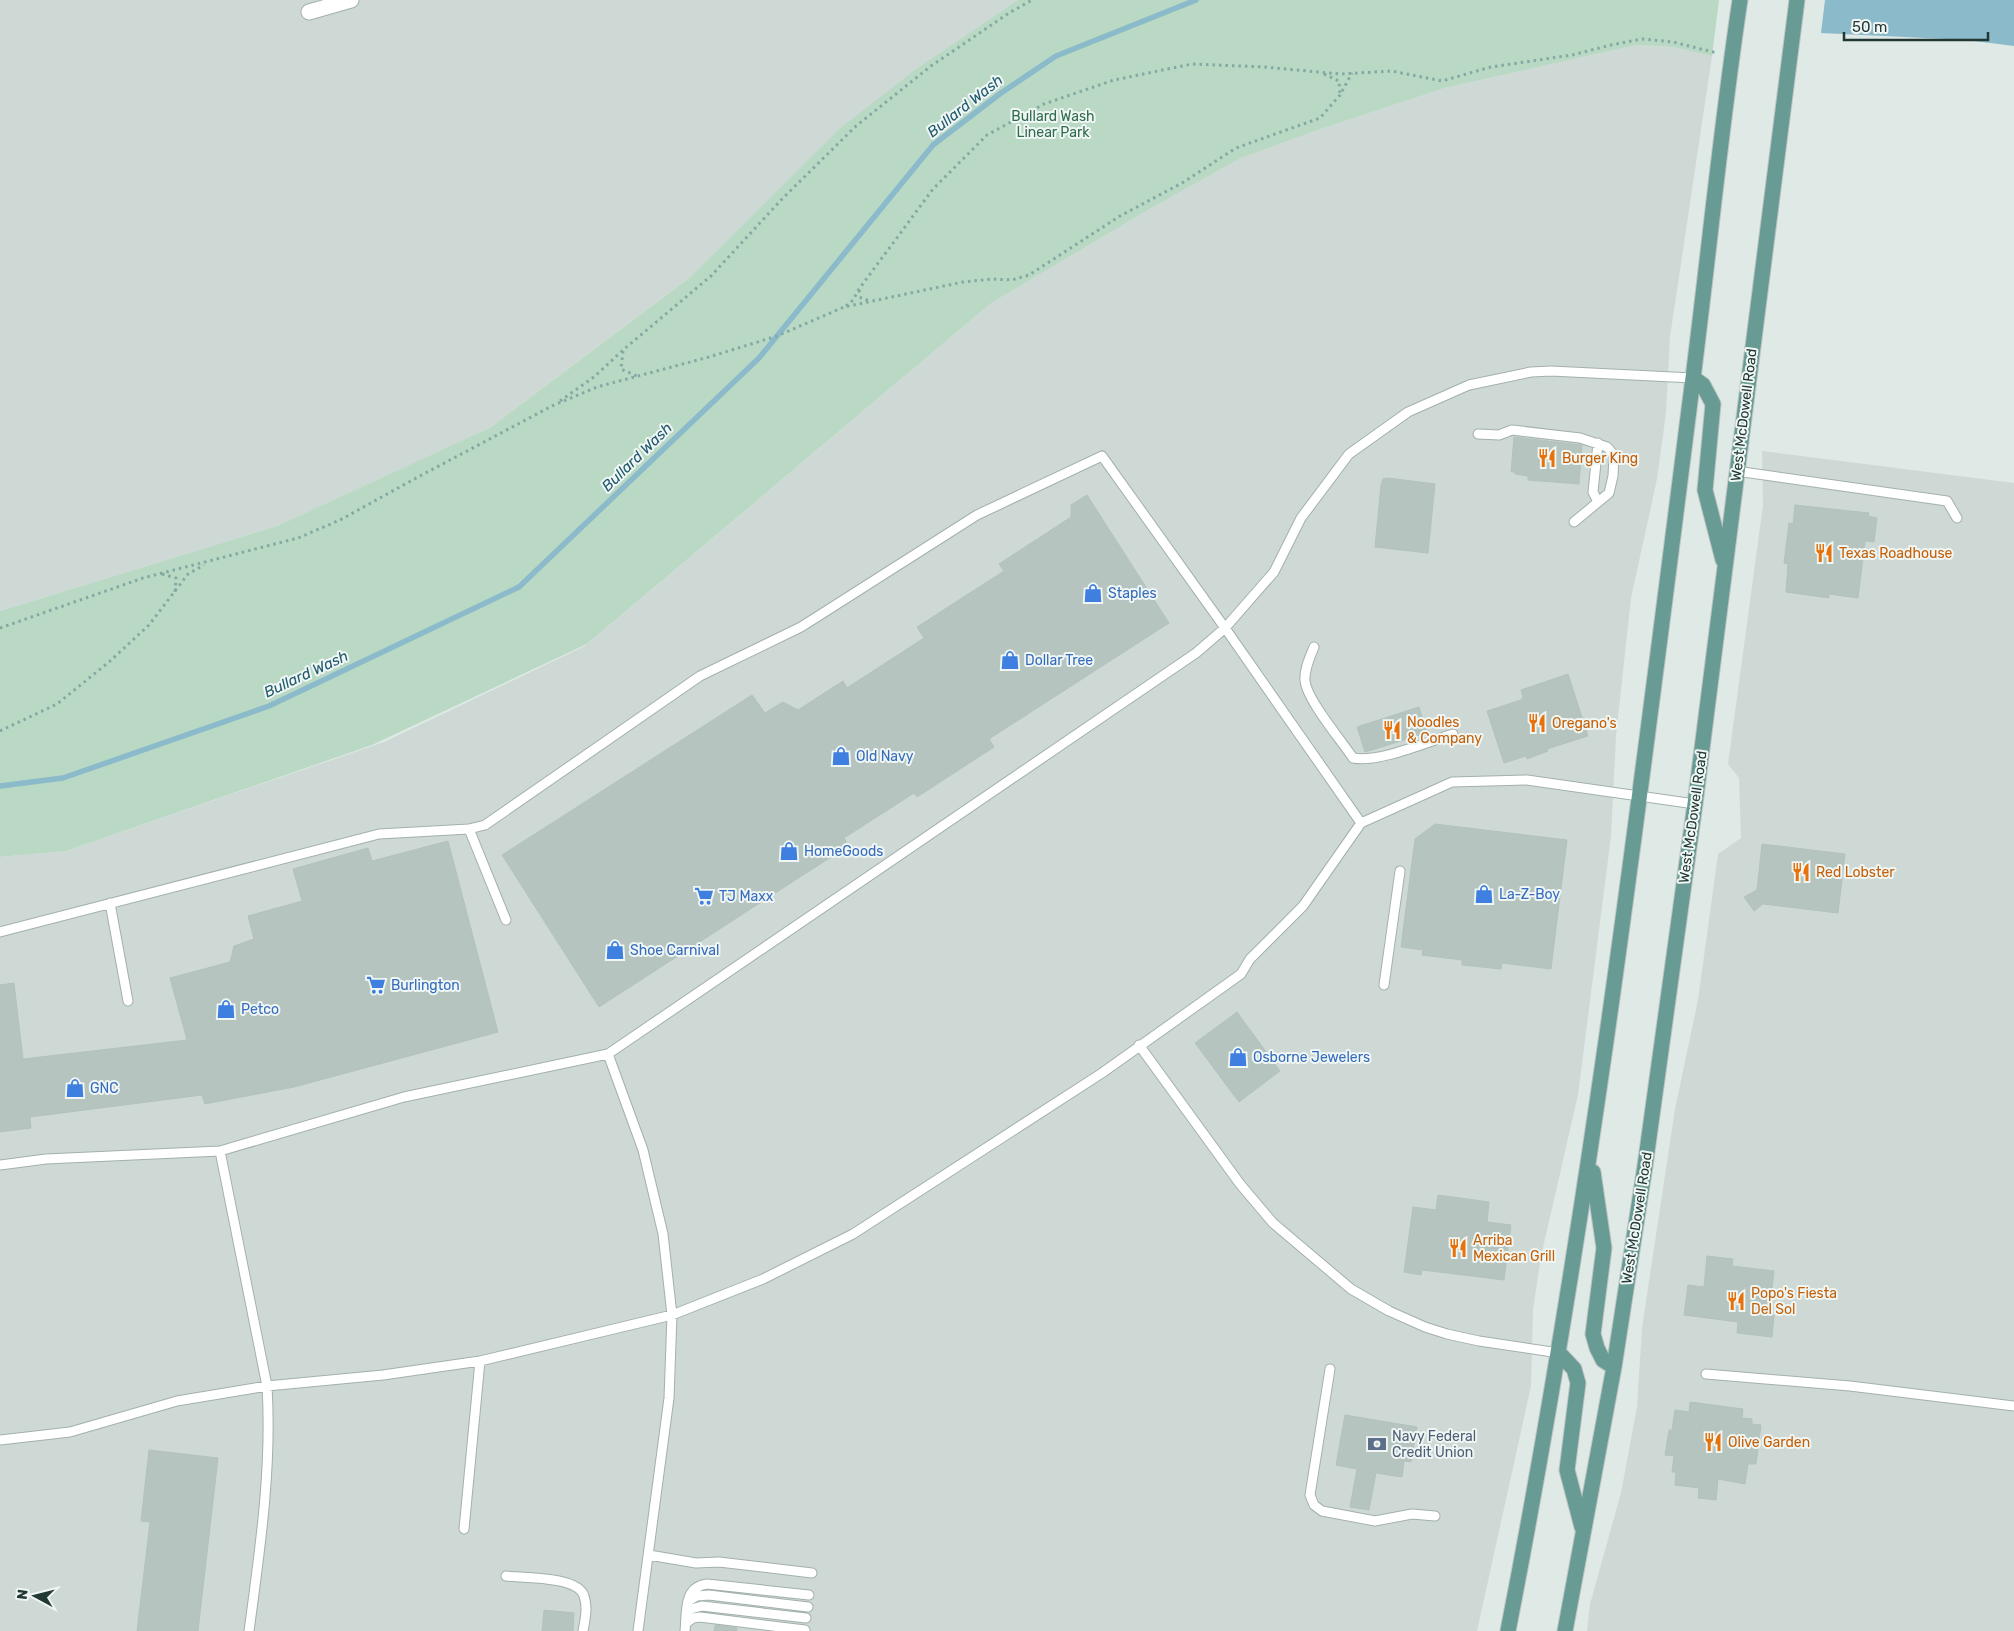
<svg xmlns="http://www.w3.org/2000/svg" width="2014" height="1631" viewBox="0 0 2014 1631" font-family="Rubik,sans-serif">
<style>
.built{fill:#ced9d5}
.green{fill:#bad9c5}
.water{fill:#8bbacb}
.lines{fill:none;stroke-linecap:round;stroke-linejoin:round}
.stream{stroke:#8bbacb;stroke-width:5.5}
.building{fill:#b5c4bf;stroke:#b3c2bd}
.service-casing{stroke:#a3b0ad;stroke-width:11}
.minor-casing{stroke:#a3b0ad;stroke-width:17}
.primary-casing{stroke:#bdc3c2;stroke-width:17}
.path{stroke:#82aaa2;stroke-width:3;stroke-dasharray:2.5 4;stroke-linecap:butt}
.service{stroke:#fff;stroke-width:9}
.minor{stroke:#fff;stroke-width:15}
.primary{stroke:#679b93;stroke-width:15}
.labels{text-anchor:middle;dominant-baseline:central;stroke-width:4;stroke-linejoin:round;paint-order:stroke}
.park-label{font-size:14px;fill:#2f6b4d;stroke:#eff6f4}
.street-label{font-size:14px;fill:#223834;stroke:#eff6f4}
.food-label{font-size:14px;fill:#c56008;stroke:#eff6f4;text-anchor:start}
.shop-label{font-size:14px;fill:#366cbe;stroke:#eff6f4;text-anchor:start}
.service-label{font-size:14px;fill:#4e5e75;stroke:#eff6f4;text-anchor:start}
.water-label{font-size:15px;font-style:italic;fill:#215a6f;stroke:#eff6f4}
</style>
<rect width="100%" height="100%" fill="#dfe9e6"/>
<!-- built -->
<path class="built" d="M0 0H1018L917 68 840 128 688 279 491 427 277 526 0 611Z
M1637 45 1672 47 1712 56 1670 337 1666 413 1657 479 1631 598 1616 736 1611 836 1578 1095 1541 1256 1533 1310 1531 1386 1477 1631H0V857L66 851 384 742 585 646 990 304 1148 210 1241 158 1321 129 1445 88Z
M1762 451 2014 483V1631H1587L1590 1604 1621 1493 1637 1407 1642 1328 1675 1109 1698 1000 1718 854 1741 838 1739 778 1728 764 1763 505Z"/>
<!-- green -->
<path class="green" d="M1018 0H1719L1712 56 1672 47 1637 45 1445 88 1321 129 1241 158 1148 210 990 304 587 644 372 745 66 851 0 857V611L277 526 491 427 688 279 840 128 917 68Z"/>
<!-- water -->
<path class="water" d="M1825 0H2014V46L1966 40 1821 33Z"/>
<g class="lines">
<!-- stream -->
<path class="stream" d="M0 786 63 778 269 706 519 587 759 358 933 145 1001 93 1056 56 1196 0"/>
</g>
<!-- building -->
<path class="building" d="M1514 437 1582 445 1579 484 1528 480V476L1515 474V472H1511Z
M1388 478 1435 484 1428 553 1375 547 1381 485 1383 479Z
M1087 495 1169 623 989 739 994 747 917 797 914 793 844 838 848 846 599 1007 502 855 752 695 765 713 783 702 798 710 843 681 847 688 924 638 917 627 1004 571 999 564 1071 517V505Z
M1795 505 1869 513 1868 516 1877 518 1874 542 1865 541 1858 598 1829 594V598L1786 592 1788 564 1784 563 1789 523 1793 524Z
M1568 674 1588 736 1547 749 1548 751 1527 759 1526 756 1504 763 1487 711 1521 700 1523 697 1521 690Z
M1419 707 1427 733 1365 752 1357 727Z
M1435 824 1567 840 1551 969 1502 963 1501 969 1462 965V960L1422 955 1423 950 1401 947 1415 839Z
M448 841 498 1032 294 1087 205 1104 202 1095 30 1117 31 1128 0 1132V985L14 983 23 1059 187 1040 170 978 230 962 234 946 254 939 248 916 302 901 293 869 368 848 372 861Z
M1762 844 1845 854 1838 913 1763 904 1754 911 1744 897 1757 890Z
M1237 1012 1280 1071 1239 1102 1195 1043Z
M1438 1195 1489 1202 1487 1222 1511 1225 1504 1280 1422 1270 1421 1275 1404 1272 1413 1207 1436 1210Z
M1707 1256 1733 1259 1732 1266 1774 1271 1769 1315H1774L1772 1337 1737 1333 1738 1322 1684 1315 1688 1285 1704 1287Z
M1690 1402 1743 1409 1742 1418 1752 1419V1424L1761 1425 1756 1464H1748L1745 1484 1718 1479 1716 1500 1698 1498 1699 1488 1675 1485 1676 1472H1672L1674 1456 1665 1455 1669 1430H1672L1675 1410 1689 1412Z
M1345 1415 1417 1427 1411 1462 1404 1461 1402 1477 1376 1473 1369 1510 1350 1507 1357 1469 1336 1465Z
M149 1450 218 1458 198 1631H137L150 1522 141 1521Z
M544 1610 574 1613 573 1631H542Z
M715 1625 737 1628V1631H714Z"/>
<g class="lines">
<!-- service casing -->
<g class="service-casing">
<path id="service" d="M1478 434 1499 435 1512 430 1580 438 1607 447 1614 455 1613 476 1609 493 1574 522
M1598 443 1593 492 1598 502
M1736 471 1947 501 1957 518
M1314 647C1310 657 1304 669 1305 681 1307 700 1341 740 1353 758 1378 763 1427 742 1453 734
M469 829 506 920
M110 903 128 1001
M0 932 379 834 469 829 485 825 700 676 801 627 977 515 1102 456 1225 628 1361 823
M1384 985 1400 871
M1139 1045 1240 1184 1273 1223 1351 1289 1389 1311 1425 1327 1447 1334 1479 1341 1559 1353
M608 1054 643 1150 663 1234 672 1315 669 1398 638 1631
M220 1151 267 1386C272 1468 260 1549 249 1631
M0 1165 46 1159 220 1151 404 1097 608 1054 1196 653 1225 628 1274 572 1301 518 1349 454 1408 412 1469 385 1531 372 1551 371 1693 378
M1330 1369 1310 1495 1314 1505 1322 1511 1375 1521 1412 1514 1435 1516
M1706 1374 1850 1386 2014 1406
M0 1440 70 1432 177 1401 267 1386 383 1375 480 1361 672 1315 763 1279 853 1234 1102 1073 1206 999 1241 974 1250 959 1303 906 1361 823 1452 782 1527 780 1695 804
M464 1529 480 1361
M649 1555 696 1563 719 1562 812 1573
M506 1576C524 1578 578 1576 584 1596 588 1607 585 1620 583 1631
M688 1601 697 1596 709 1595 808 1607
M687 1612 691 1609 702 1606 806 1618
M686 1623 693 1618 700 1617 805 1630
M685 1631C687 1612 683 1587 707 1584L809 1595"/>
</g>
<!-- minor casing -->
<g class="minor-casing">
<path id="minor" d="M309 12 351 0"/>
</g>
<!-- primary casing -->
<g class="primary-casing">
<path id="primary" d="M1693 378 1703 385 1713 404 1705 490 1723 560
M1593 1172 1604 1248 1593 1334 1597 1348 1603 1360 1614 1367
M1559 1353 1574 1369 1578 1383 1567 1470 1582 1527
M1508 1631C1589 1216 1640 797 1693 378 1709 252 1721 126 1740 0
M1565 1631 1614 1367 1645 1166 1695 804 1797 0"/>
</g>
<!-- path -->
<path class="path" d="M1324 74 1339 81 1340 95
M859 290 861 298 871 301
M846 306 853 300 859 289 933 189 987 135 1044 104 1114 80 1192 64 1264 67 1340 74 1392 71 1442 81 1491 67 1572 55 1611 45 1642 39 1673 42 1717 53
M623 351 621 369 637 376
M560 401 594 377 623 350 711 276 782 199 856 126 931 66 1009 13 1032 0
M162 574 176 578 175 593
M0 628 143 578 298 538 340 520 418 477 552 406 597 387 709 357 777 336 844 307 963 282 993 279 1012 280 1029 275 1120 216 1182 183 1236 148 1320 118 1340 95 1352 73
M0 731 57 704 109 662 149 625 188 574 204 565"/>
<!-- service -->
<use href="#service" class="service"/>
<!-- minor -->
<use href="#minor" class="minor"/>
<!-- primary -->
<use href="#primary" class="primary"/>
</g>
<!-- icons -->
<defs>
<g id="restaurant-bare" transform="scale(1.5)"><path d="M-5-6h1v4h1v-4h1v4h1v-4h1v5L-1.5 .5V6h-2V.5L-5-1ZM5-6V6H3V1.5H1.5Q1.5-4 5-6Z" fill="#e8710a" stroke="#eff6f4" stroke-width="2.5" paint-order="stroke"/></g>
<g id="shop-bare" transform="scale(1.5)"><path d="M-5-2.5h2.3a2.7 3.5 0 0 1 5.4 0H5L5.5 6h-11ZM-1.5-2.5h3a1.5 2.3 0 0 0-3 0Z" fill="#3f7fe0" stroke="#eff6f4" stroke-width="2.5" paint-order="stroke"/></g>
<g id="supermarket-bare" transform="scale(1.5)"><path d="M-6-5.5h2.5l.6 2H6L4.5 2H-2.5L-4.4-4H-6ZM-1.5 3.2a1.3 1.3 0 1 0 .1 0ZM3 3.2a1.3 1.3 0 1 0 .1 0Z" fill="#3f7fe0" stroke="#eff6f4" stroke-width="2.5" paint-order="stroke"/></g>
<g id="bank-bare" transform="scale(1.5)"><path d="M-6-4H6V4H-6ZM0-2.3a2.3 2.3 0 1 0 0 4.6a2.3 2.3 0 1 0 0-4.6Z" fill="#5c6f8a" stroke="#eff6f4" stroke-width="2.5" paint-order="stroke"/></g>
</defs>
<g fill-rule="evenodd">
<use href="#restaurant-bare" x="1547" y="458"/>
<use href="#restaurant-bare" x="1824" y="553"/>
<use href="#shop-bare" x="1093" y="593"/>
<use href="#shop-bare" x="1010" y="660"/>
<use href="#restaurant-bare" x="1537" y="723"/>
<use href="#restaurant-bare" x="1392" y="730"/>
<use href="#shop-bare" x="841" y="756"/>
<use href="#shop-bare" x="789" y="851"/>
<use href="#restaurant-bare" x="1801" y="872"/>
<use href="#shop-bare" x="1484" y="894"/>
<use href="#supermarket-bare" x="704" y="896"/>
<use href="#shop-bare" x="615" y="950"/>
<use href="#supermarket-bare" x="376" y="985"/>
<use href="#shop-bare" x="226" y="1009"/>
<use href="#shop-bare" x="1238" y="1057"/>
<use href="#shop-bare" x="75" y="1088"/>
<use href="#restaurant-bare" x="1458" y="1248"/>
<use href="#restaurant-bare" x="1736" y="1301"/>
<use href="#restaurant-bare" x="1713" y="1442"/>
<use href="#bank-bare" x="1377" y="1444"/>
</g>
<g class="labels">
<!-- park labels -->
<g class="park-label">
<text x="1053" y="116">Bullard Wash<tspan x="1053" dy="16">Linear Park</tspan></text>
</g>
<!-- street labels -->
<g class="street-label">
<text transform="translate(1744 415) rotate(-83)">West McDowell Road</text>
<text transform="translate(1693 817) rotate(-82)">West McDowell Road</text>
<text transform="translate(1637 1218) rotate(-81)">West McDowell Road</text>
</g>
<!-- food labels -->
<g class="food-label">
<text x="1562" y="458">Burger King</text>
<text x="1839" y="553">Texas Roadhouse</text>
<text x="1407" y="722">Noodles<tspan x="1407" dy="16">&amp; Company</tspan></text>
<text x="1552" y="723">Oregano's</text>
<text x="1816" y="872">Red Lobster</text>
<text x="1473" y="1240">Arriba<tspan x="1473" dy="16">Mexican Grill</tspan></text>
<text x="1751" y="1293">Popo's Fiesta<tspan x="1751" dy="16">Del Sol</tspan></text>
<text x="1728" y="1442">Olive Garden</text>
</g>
<!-- shop labels -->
<g class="shop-label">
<text x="1108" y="593">Staples</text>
<text x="1025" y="660">Dollar Tree</text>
<text x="856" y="756">Old Navy</text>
<text x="804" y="851">HomeGoods</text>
<text x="1499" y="894">La-Z-Boy</text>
<text x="719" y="896">TJ Maxx</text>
<text x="630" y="950">Shoe Carnival</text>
<text x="391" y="985">Burlington</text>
<text x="241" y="1009">Petco</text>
<text x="1253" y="1057">Osborne Jewelers</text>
<text x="90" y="1088">GNC</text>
</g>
<!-- service labels -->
<g class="service-label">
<text x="1392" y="1436">Navy Federal<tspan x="1392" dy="16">Credit Union</tspan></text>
</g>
<!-- water labels -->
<g class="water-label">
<text transform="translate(965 106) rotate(-38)">Bullard Wash</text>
<text transform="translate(637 457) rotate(-44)">Bullard Wash</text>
<text transform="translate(306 674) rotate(-25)">Bullard Wash</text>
</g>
</g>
<!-- north arrow -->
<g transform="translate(35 1596) rotate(277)" stroke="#eff6f4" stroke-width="4" paint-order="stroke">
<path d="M0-4L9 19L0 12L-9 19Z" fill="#223834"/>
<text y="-8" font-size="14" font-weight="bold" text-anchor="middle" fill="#223834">N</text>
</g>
<!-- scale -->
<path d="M1844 32v8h144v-8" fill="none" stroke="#223834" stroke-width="2.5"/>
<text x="1852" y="32" font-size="15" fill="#223834" stroke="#eff6f4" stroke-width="4" paint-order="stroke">50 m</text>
</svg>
